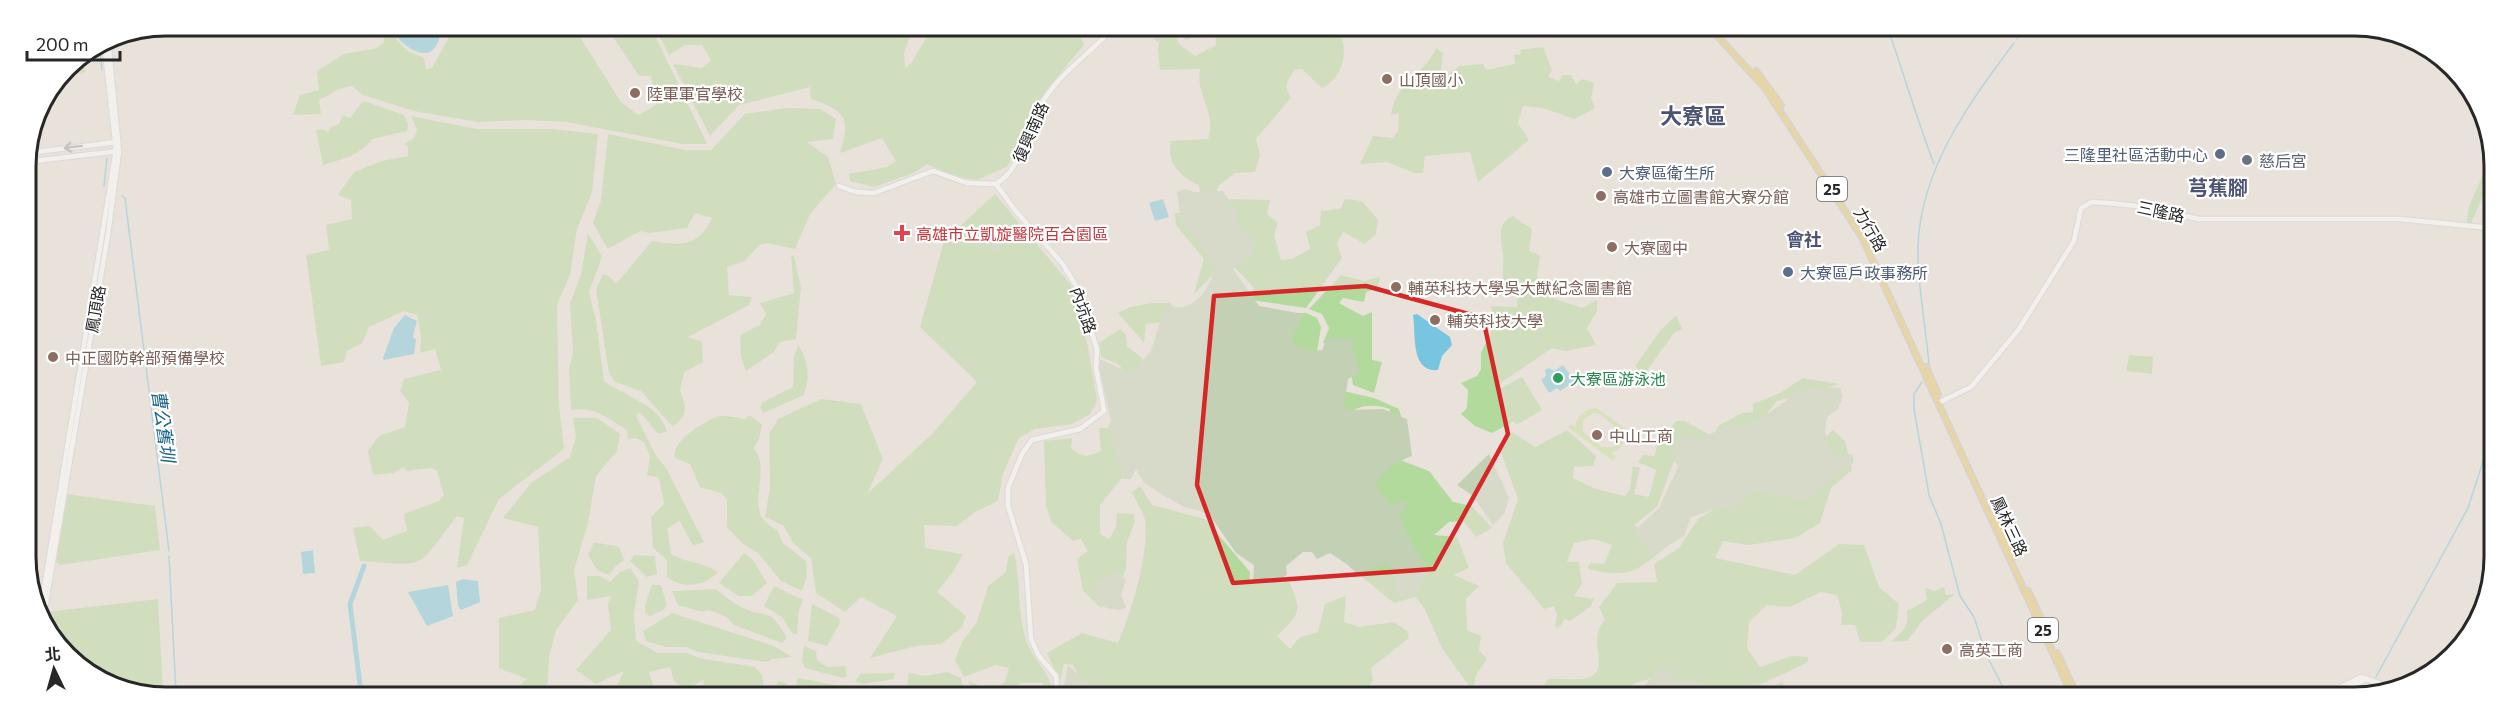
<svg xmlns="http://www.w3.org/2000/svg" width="2520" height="723" viewBox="0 0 2520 723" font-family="Commissioner,'Noto Sans TC',sans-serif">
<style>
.green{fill:#b1da9c}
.cemetery{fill:#c2d1b3}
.pitch{fill:#c2e198;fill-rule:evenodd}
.water{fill:#77c5e1}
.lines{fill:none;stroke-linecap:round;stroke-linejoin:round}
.stream{stroke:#77c5e1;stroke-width:1.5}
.river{stroke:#77c5e1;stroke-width:5}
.secondary-casing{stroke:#d0d3df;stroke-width:7}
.primary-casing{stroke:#c3c3c3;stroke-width:8}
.secondary{stroke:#fff;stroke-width:4.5}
.primary{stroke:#e2c566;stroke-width:5}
.oneway{stroke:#9e9e9e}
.marked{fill:none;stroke:#d62828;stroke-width:4.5;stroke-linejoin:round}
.education-dot{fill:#8d6e63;stroke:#fff;stroke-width:2}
.service-dot{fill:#5c6f8a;stroke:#fff;stroke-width:2}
.worship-dot{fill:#6b7280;stroke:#fff;stroke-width:2}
.health-dot{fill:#e0444e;stroke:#fff;stroke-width:2}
.leisure-dot{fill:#2e9e5b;stroke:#fff;stroke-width:2}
.labels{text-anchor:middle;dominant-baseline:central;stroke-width:4.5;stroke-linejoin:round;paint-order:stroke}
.shield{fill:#fff;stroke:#686868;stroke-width:1.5}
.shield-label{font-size:15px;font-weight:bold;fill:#272727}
.education-label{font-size:16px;fill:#785e54;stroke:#fff;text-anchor:start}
.street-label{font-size:16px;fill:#272727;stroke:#fff}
.service-label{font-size:16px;fill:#4e5e75;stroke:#fff;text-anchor:start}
.worship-label{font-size:16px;fill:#5b616d;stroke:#fff;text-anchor:start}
.health-label{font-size:16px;fill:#be3a42;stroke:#fff;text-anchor:start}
.leisure-label{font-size:16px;fill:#27864d;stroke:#fff;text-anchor:start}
.neighbourhood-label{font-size:18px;font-weight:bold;fill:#4d5473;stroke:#fff}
.water-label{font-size:18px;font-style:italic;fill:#1a6389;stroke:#fff}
.quarter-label{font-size:20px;font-weight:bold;fill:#4d5473;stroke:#fff}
.district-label{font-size:22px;font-weight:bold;fill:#4d5473;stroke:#fff}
.rim{fill:none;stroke:#272727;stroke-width:3}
</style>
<rect width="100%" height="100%" fill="#e9e2da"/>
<!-- green -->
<path class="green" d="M394 26H405L396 39 408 51 424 58 426 69 432 68 449 37H457L463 26H573L621 102 638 115 656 105 651 76H639L611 34 621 26 651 27 707 144H683L566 122 526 120 477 122 414 111 363 95 352 86 339 89 319 100 321 114 293 115 300 95 319 90 317 71 344 54 377 48 384 42V31L394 29Z
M655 27H913L904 53 905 68 912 62 932 27H1076L1084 45C1048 87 1027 113 1008 166L977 180 955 177 927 164 914 173 874 187 850 181 849 174 887 167 896 161 882 138 840 153C851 118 846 111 811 99L810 87 739 105 710 136 673 64 702 68 711 60 702 45H685L669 55Z
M1172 28 1179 44 1195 56 1216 45 1215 32 1206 28H1339C1349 53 1343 78 1322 88L1302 69 1295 70C1287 80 1283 86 1291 98L1256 139 1260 155 1255 172 1235 173 1218 186 1216 199 1202 207 1199 185C1180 176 1166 164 1171 141L1208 139C1217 110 1195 96 1200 69L1160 70 1158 48 1161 32Z
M1543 47 1552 70 1548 77 1559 81 1563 75H1571L1576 84 1583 79 1594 83 1591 98 1595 108 1574 119 1543 108 1523 106 1518 123 1529 140 1478 182 1470 152 1425 156 1423 173H1415L1387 162 1360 164 1373 136 1392 138 1398 132 1399 113 1391 115C1397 78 1422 79 1436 48L1443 53 1441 72 1446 76 1459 66 1483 64 1486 70 1515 64 1514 54 1520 55 1521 50Z
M82 56 85 72 61 76 67 66Z
M362 102H367L404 115 408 125 407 131 372 139C360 156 342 159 323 165L316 130 323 129 328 133 331 127 339 124 343 115 350 118Z
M786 108 820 109 836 119 833 139 807 142 828 157 836 184 810 214 795 249 767 243 759 245 745 261 727 267 729 295 752 297 749 305 688 337 702 342 703 362 684 372 680 390 685 406 684 416 673 427 641 391 615 382 609 373 596 290 603 274 609 276 616 284 652 241C682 246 698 247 712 218L695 213 687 228 649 233 640 231 608 249 593 223 601 200 608 134 685 150H711L745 114Z
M411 116 477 129H552L598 134 592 192 577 229 570 275 557 304 559 405 564 449 499 499 467 565 457 568 464 518 457 516C415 570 430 566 360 561L353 528 370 526 383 540 407 531 404 514 439 501 444 495 437 471 432 468 406 471 404 467 393 473 373 475 368 451 379 436 405 427 409 403 400 391 404 379 441 370 435 349 420 353 421 336 417 315 404 311 369 327 362 343 347 351 344 362 321 366 306 255 329 250 326 225 352 219 351 200 338 195 354 172 382 161 408 156V147L404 144 414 138 417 130Z
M2492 155V175L2470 226H2466L2469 206Z
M995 194 1071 285 1088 347 1097 401 1090 414 1072 424 1035 429 1019 438 1003 473 998 501 975 512 957 526 924 525 925 548 963 554 953 572 937 592 966 616 962 627 941 644 916 646 870 658 897 616 861 597 845 612 816 593 811 558 793 543 784 526 765 517 770 488 769 434 778 419 821 399 861 404 883 459 867 494 932 434 977 382 920 327 944 241Z
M1224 199 1270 200 1267 214 1278 223 1274 235 1281 260 1292 259 1310 249 1306 232 1320 225 1321 211 1340 209 1345 199 1362 201 1378 220 1376 234 1365 244 1343 232 1337 244 1342 258 1306 308 1252 300 1254 288 1228 260 1194 294 1204 259 1176 225 1175 213 1199 212Z
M1513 216 1532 229 1529 251 1540 255 1537 277 1548 287 1547 296 1582 308 1597 300V311L1587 328 1596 345 1566 351 1552 348 1496 386 1498 390 1522 377 1542 410 1516 425 1514 421 1492 433 1475 426 1461 414 1467 408 1468 390 1461 383 1477 376 1481 369V353L1494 326 1491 306 1517 307 1518 288 1503 286C1502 276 1504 267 1503 257 1502 242 1495 222 1513 216Z
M588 233 602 257 589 292 596 320 604 381C625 397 660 404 667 432L658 434 640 412 636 416 656 456 666 468 704 542 693 546 680 521 667 528 671 554C686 563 703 562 718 572 704 587 682 589 667 577V560L653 548 651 517 664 504 659 478 647 475 650 456 644 442 635 438 628 439 627 430C608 418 594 406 571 410L569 369 573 353 570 303 581 275Z
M791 255 794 256 801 288 796 339 780 342 774 352 746 371 741 357 740 335 760 325 766 314 760 303 794 293Z
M1341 275 1364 281 1380 277 1378 288 1366 292 1364 302 1343 298 1339 303 1363 316 1372 312V360L1382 362 1374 393 1353 385 1347 347 1323 343 1329 328 1322 314 1309 309Z
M1152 303H1170L1208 348 1210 368 1200 393 1218 424 1220 434 1215 436 1199 422V412L1187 397 1167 394 1148 399 1118 364 1101 357 1099 343 1120 329 1126 335 1127 346 1142 358V365L1154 377 1167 373 1153 360H1168L1174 357 1172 321 1146 324 1144 343 1118 313 1130 307Z
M1289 313H1306L1317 318 1321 327 1316 358 1292 345Z
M1676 315 1682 329 1674 333 1643 376 1635 366 1661 330Z
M798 345C809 362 810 376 804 395L763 413 760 407 763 402 793 387 794 356Z
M2129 355 2153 357 2152 374 2126 371Z
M1803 378 1840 384 1777 401 1759 424 1710 453 1673 463 1657 507 1634 525 1649 534 1673 542C1640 567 1633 581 1589 569L1587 567 1591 563 1604 564 1612 545 1594 539 1574 543 1567 562H1579L1582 584 1574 596 1594 599 1590 607 1570 621 1565 619 1558 629 1555 625 1557 615 1554 606 1544 609 1506 563 1503 543 1518 499 1499 447 1512 432 1535 447 1567 430 1596 456 1593 466 1574 467 1573 478 1596 489 1625 496 1630 489 1633 466 1640 468 1634 494 1649 497 1656 470 1638 462 1643 455 1654 456 1658 444 1676 421H1685L1714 437 1718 426 1742 413 1753 412V404L1780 393Z
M1339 390 1374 398 1399 409 1402 420 1389 415 1390 409C1373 404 1360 404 1346 415L1314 406Z
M750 415 762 425 759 439 754 448C774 476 739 512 777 530L783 543 806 561 807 576 802 591 781 581 757 552 744 545 727 527V499L721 493 700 487 690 464 675 458C671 441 703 422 717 417 724 414 737 418 745 419Z
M573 418H597L620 434 617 451 596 476 588 523 574 570 578 600 556 630 549 657 547 693 510 694 527 679 499 668V618L535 610 541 590 538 527 503 518 531 483 570 457 576 437Z
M1099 428H1111L1129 469 1100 505V534L1109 539 1116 527 1117 513 1134 514 1135 521 1127 542 1126 569 1118 586 1101 608 1083 591 1077 559 1088 551 1081 539 1073 541 1051 522 1046 505 1044 441 1072 438 1071 448C1082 458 1088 457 1101 451Z
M1833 430 1845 441 1852 470 1831 488 1820 523 1795 538 1749 545 1723 541 1715 558 1795 575 1839 544 1864 545 1879 587 1899 604 1896 628 1882 642H1860L1855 625H1841L1842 612 1837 595 1821 592 1790 607 1767 605 1749 622 1747 648 1760 667 1792 656 1808 657V662L1755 687 1746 696H1690L1662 675 1633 684 1630 696H1543L1540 692 1548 679C1560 678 1575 681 1587 678 1613 671 1585 639 1605 620L1599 607 1617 583 1657 582 1654 564 1679 548 1698 519 1812 451Z
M1384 454 1429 471 1453 502 1472 506 1492 528 1476 537 1463 521 1449 522 1434 535 1457 537 1469 568 1454 575 1479 586 1466 599 1467 630 1481 636 1479 650 1487 659 1476 675 1473 691 1443 650 1423 606 1415 597 1394 603 1362 577 1367 562 1389 557 1410 591 1339 470Z
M1140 486 1152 505 1205 519 1250 572 1249 584 1289 582C1303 611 1300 614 1277 636L1290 649 1299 638 1318 632 1325 604 1346 596 1344 622 1359 627 1394 622 1407 631 1409 638 1371 668 1373 681 1362 695 1356 694 1351 689 1305 687 1301 695H1088L1073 665 1064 664 1060 681 1047 653 1082 633 1118 643C1131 612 1149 556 1145 521 1144 512 1135 501 1132 492Z
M66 494 155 506 160 550 60 565 56 562Z
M594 542 619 547 624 560 615 567 609 575 597 570 588 555Z
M744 553 753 560 767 583 752 596H739L719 583Z
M1014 553C1021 582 1017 612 1026 640 1031 657 1046 668 1051 685L1048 689 1044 690 1043 683H1020L1013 695 974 694 969 682 993 690 1005 682 1009 668 996 665 964 677 955 660 962 642 977 622 988 586 1006 572 1008 557Z
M634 555 655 556 657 574 647 577 630 561Z
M630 568 639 581 634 614 636 641 658 653H687L699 658 755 667 762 675 765 694H703L704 679 687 690 674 681 670 667 649 672 656 694H613L624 671 596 684 576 670 611 630 608 605 611 596 587 600V576H600L610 582 620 572Z
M652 585H661L667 605 663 610 650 616 645 613V605Z
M774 586 803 600 799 610 797 635 792 633 782 617 764 606Z
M1925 587 1934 591 1944 587 1946 595 1955 594 1923 620 1907 641 1891 642C1902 631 1909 629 1907 611L1927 600Z
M715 589C724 595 733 603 743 608 770 620 768 605 787 638L782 643 734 625 727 617 709 610 702 612 678 605 672 591Z
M158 599 163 693H130L66 656 59 643 61 628 50 625 46 618 47 612Z
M812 604 839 618 840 623 827 646 808 641Z
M672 613 774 646 792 657 772 659 766 662 698 652 686 647H666L646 641 643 631Z
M804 646 816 651 817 660 827 667 845 666 847 676 843 678 805 668 802 661Z
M947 672 961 678 965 694 950 686 948 694H909L901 691V688L907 687 909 673 925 676Z
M895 673 893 679 864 684 855 682 860 674Z
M798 678 861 690 889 689 893 694H778L775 688 778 681 786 683 789 690 795 689Z
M1782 682 1787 694 1798 692V696H1760L1761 692Z"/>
<!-- cemetery -->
<path class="cemetery" d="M1160 28H1200L1196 37 1185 40 1182 32 1175 31 1157 42 1153 37Z
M1184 189 1195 192 1223 191 1237 212V222L1254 240 1250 255 1233 269 1259 306 1304 314 1291 339C1301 349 1308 352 1322 350L1327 338 1354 339 1352 344 1360 373 1348 379 1344 407 1349 410 1383 409 1407 419 1412 456C1397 461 1383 472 1375 485L1392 506 1400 501 1406 503 1407 508 1399 514 1409 538 1427 568 1417 593 1396 598 1394 571 1386 564 1357 574 1348 565 1330 553 1317 559 1312 552H1303L1286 566 1287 574 1281 580 1270 583 1268 587 1253 583 1254 565 1236 553 1209 514 1182 506 1168 498 1144 483 1136 469 1131 479H1123L1108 427 1111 421 1097 358 1131 373 1151 351 1165 306C1194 313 1209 292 1215 266 1201 252 1196 234 1181 223L1177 192Z
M1001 221 1014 230 1008 245 993 252 989 240Z
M1823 387 1840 388 1843 396 1838 409 1827 417 1825 431 1830 452 1838 455 1852 454 1854 462 1806 500 1753 491 1735 511 1726 506 1691 517 1684 536 1651 556 1642 541 1635 539V530L1659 508 1678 467 1672 455 1674 444 1687 437 1698 439 1729 426 1740 427 1755 422 1786 401 1793 392Z
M1489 454 1509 498 1504 514 1493 525 1473 496 1457 485Z
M1116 570 1126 579 1121 595 1126 607 1122 610C1100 609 1090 604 1097 580L1109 577Z
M1068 665 1087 683 1095 695H1062Z
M1660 668H1666L1682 682 1691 678 1705 685 1701 696H1635Z"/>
<!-- pitch -->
<path class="pitch" d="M1597 408 1624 428V442L1618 450 1611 453 1616 457 1613 461 1568 427 1572 424 1575 427C1576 415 1586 409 1597 408ZM1593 413 1600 414 1619 430V442L1614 447H1602L1583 432V420Z"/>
<!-- water -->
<path class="water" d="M408 26H441C439 31 440 36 439 40 430 64 409 50 398 38Z
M1163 199 1169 217 1155 221 1149 203Z
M1417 314 1450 337 1452 345 1442 356 1438 370C1410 373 1416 333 1413 315Z
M405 315 417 321 413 337 416 340 414 354 384 360 383 358 394 328Z
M1563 365 1575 381 1560 391 1557 388 1549 393 1541 380 1546 376 1545 370 1549 368 1554 371Z
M313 550 315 573 303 574 301 552Z
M463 579 478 581 480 602 461 610 458 606 456 582Z
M448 585 453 616 427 626 408 592Z"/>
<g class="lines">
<!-- stream -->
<path class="stream" d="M1888 29C1904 74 1917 120 1934 164
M2017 39 2024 29
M99 45 102 70
M104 186 107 158
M122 196 125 198 169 551
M1929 365C1926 329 1917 281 1918 246 1921 168 1969 103 2014 43
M1922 382 1914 394V409L1929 495 1941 524 1960 596 1974 617 1986 654 2008 697
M169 556 176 693
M2376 677 2468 508 2490 440"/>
<!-- river -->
<path class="river" d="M361 693 350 604 364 566"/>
<!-- secondary casing -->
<g class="secondary-casing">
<path id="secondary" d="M27 153 117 142
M26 162 118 151
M996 184C1024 167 1022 135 1038 109 1061 70 1085 59 1113 28
M839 186 856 192 874 193 933 171 967 183 996 184 1014 209 1062 263 1077 287 1097 349 1096 368 1104 411 1080 429 1032 440 1022 454 1008 488V506L1026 564 1031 639 1039 656 1056 676 1057 695
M1938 403 1971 387 2019 329 2074 241 2081 208 2092 202 2108 203 2137 206 2199 219H2399L2491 228
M41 607 116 150 104 42
M44 614 108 234 119 151 108 39
M2321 697 2361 677 2390 687
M2332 697 2366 679"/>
</g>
<!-- primary casing -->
<g class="primary-casing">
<path id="primary" d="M1711 29 1765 88 1862 237 2073 697
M1756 71 1781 105
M1926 367 1938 394
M1993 514 2013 558
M2028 591 2047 631
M2057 653 2078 697"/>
</g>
<!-- secondary -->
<use href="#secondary" class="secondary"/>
<!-- primary -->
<use href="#primary" class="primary"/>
</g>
<!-- one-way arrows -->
<defs><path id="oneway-shaft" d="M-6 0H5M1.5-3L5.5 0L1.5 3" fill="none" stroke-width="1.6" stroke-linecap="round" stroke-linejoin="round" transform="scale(1.5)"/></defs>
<use class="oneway" href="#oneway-shaft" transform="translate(73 147) rotate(173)"/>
<!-- marked area -->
<path d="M0 0H2520V723H0ZM1366 286 1483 318 1508 434 1434 569 1233 583 1197 485 1214 296Z" fill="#e9e2da" fill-opacity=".55" fill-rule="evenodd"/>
<path class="marked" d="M1366 286 1483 318 1508 434 1434 569 1233 583 1197 485 1214 296Z"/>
<!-- markers -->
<g class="education-dot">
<circle cx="1387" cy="79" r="6"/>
<circle cx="635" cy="93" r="6"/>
<circle cx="1601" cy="196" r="6"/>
<circle cx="1612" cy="247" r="6"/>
<circle cx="1396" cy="287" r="6"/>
<circle cx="1435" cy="320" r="6"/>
<circle cx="53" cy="357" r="6"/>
<circle cx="1597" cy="435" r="6"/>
<circle cx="1947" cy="649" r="6"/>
</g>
<g class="service-dot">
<circle cx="2220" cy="154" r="6"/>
<circle cx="1607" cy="172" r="6"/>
<circle cx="1788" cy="272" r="6"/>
</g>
<circle class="worship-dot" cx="2247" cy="160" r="6"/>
<path class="health-dot" d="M899 224h6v6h6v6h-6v6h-6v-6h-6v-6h6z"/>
<circle class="leisure-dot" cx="1558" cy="378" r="6"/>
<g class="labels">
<!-- shield labels -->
<g class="shield">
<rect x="1817" y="177" width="30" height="24" rx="4.5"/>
<rect x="2028" y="618" width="30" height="24" rx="4.5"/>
</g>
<g class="shield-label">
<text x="1832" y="189">25</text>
<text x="2043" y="630">25</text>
</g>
<!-- education labels -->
<g class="education-label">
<text x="1399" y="79">山頂國小</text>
<text x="647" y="93">陸軍軍官學校</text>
<text x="1613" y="196">高雄市立圖書館大寮分館</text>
<text x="1624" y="247">大寮國中</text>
<text x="1408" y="287">輔英科技大學吳大猷紀念圖書館</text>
<text x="1447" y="320">輔英科技大學</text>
<text x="65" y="357">中正國防幹部預備學校</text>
<text x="1609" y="435">中山工商</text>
<text x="1959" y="649">高英工商</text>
</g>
<!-- street labels -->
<g class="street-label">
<text transform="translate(1030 132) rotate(-66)">復興南路</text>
<text transform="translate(2161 211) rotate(12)">三隆路</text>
<text transform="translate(1871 229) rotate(60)">力行路</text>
<text transform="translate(95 309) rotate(-80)">鳳頂路</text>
<text transform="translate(1084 310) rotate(71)">內坑路</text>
<text transform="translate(2010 526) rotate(65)">鳳林三路</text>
</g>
<!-- service labels -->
<g class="service-label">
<text x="2208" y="154" text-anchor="end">三隆里社區活動中心</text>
<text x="1619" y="172">大寮區衛生所</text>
<text x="1800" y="272">大寮區戶政事務所</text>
</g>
<!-- worship labels -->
<g class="worship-label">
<text x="2259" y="160">慈后宮</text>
</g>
<!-- health labels -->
<g class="health-label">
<text x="916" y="233">高雄市立凱旋醫院百合園區</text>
</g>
<!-- leisure labels -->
<g class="leisure-label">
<text x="1570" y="378">大寮區游泳池</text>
</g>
<!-- neighbourhood labels -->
<g class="neighbourhood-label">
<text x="1804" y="239">會社</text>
</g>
<!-- water labels -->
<g class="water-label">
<text transform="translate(164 426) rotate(82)">曹公舊圳</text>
</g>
<!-- quarter labels -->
<g class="quarter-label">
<text x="2218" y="187">芎蕉腳</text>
</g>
<!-- district labels -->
<g class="district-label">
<text x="1693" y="115">大寮區</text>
</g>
</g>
<!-- crop -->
<path d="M0 0H2520V723H0ZM166 36H2354A130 130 0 0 1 2484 166V557A130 130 0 0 1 2354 687H166A130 130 0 0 1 36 557V166A130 130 0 0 1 166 36Z" fill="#fff" fill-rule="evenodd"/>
<path class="rim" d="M166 36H2354A130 130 0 0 1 2484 166V557A130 130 0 0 1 2354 687H166A130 130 0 0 1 36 557V166A130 130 0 0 1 166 36Z"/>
<!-- north arrow -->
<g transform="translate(54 669) rotate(355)" stroke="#ffffff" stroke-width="4.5" paint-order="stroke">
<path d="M0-4.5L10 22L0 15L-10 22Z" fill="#272727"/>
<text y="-9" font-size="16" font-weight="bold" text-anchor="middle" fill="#272727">北</text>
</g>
<!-- scale -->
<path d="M27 51v9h93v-9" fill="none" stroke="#272727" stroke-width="3"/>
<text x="36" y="51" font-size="18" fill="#272727" stroke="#ffffff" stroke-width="4.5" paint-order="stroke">200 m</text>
</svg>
